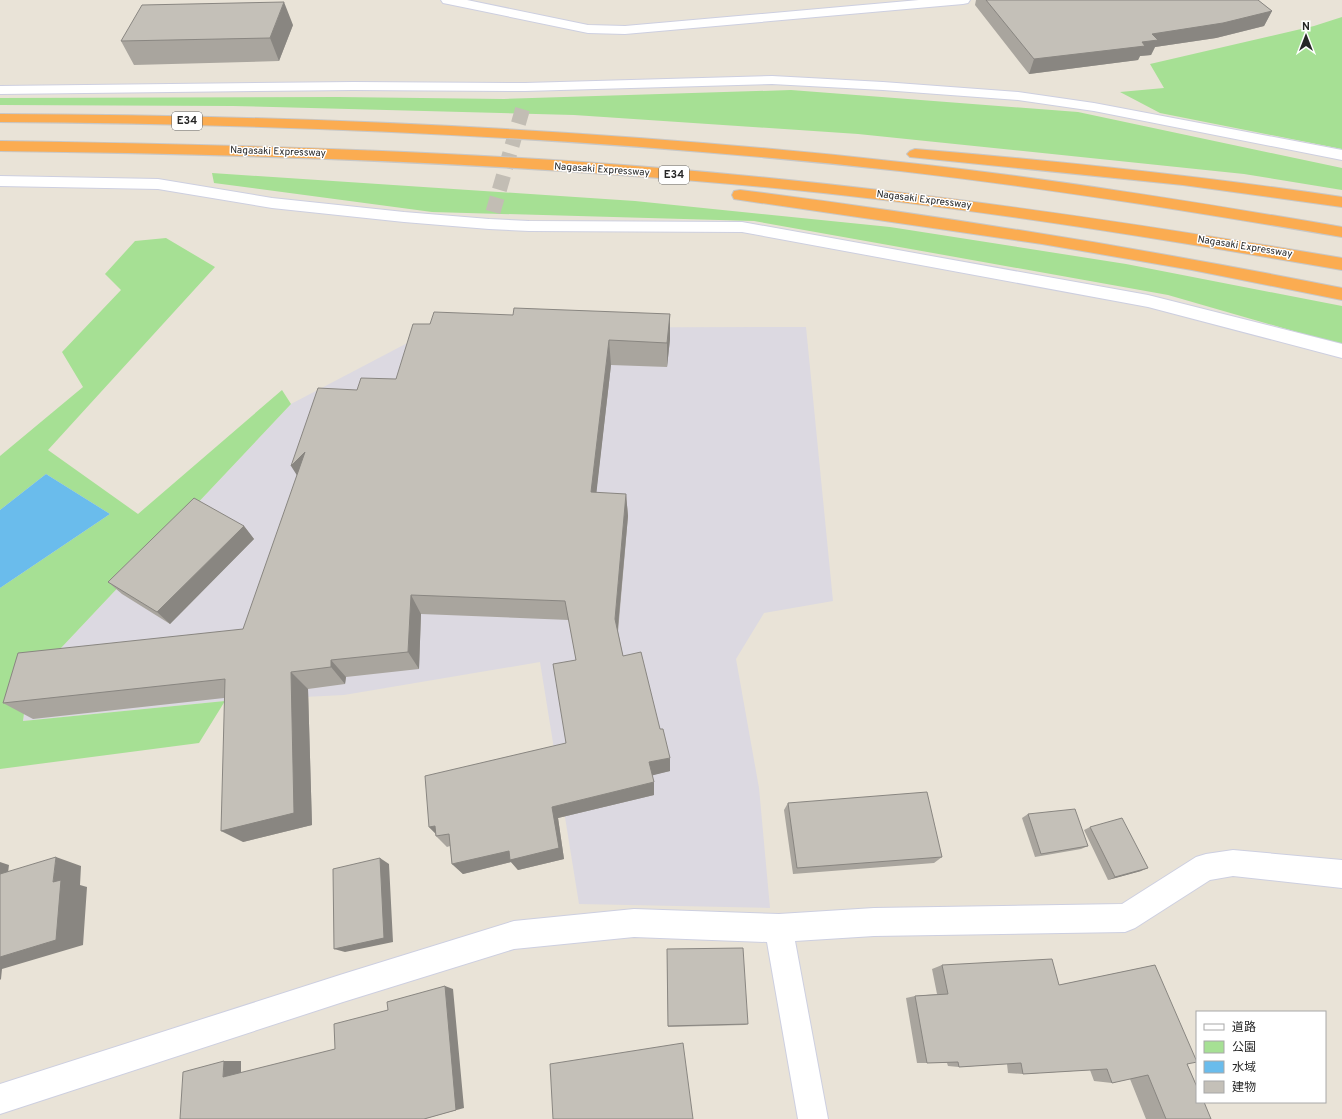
<svg xmlns="http://www.w3.org/2000/svg" width="1342" height="1119" viewBox="0 0 1342 1119" font-family="Overpass,'Noto Sans JP',sans-serif">
<style>
.industrial{fill:#dcd9e1}
.green{fill:#a6e094}
.water{fill:#6abcec}
.lines{fill:none;stroke-linecap:round;stroke-linejoin:round}
.street-tunnel{stroke:#c2bdb4;stroke-width:15;stroke-dasharray:15 8;stroke-linecap:butt}
.street-casing{stroke:#cdcfe0;stroke-width:2}
.highway-casing{stroke:#c7c7c7;stroke-width:2}
.street{fill:#fff;fill-rule:evenodd}
.highway{fill:#fbac51;fill-rule:evenodd}
.wall{fill:#a9a59e}
.shaded-wall{fill:#898681}
.building{fill:#c4c0b8;stroke:#898681}
.labels{text-anchor:middle;dominant-baseline:central;stroke-width:3;stroke-linejoin:round;paint-order:stroke}
.far-street-label{font-size:10px;fill:#262626;stroke:#fff}
.shield{fill:#fff;stroke:#676767;stroke-width:1}
.shield-label{font-size:11px;font-weight:bold;fill:#262626}
</style>
<rect width="100%" height="100%" fill="#e9e3d7"/>
<!-- industrial -->
<path class="industrial" d="M806 327 833 601 764 613 736 659 759 788 770 908 579 904 540 662 344 695 225 701 23 721 28 683 291 404 436 328Z"/>
<!-- green -->
<path class="green" d="M1342 17V149L1160 113 1120 92 1164 88 1150 64 1314 26Z
M791 90 1078 112 1342 168V190L1244 174 858 134 574 115 233 106 0 105V98L338 97 504 99Z
M212 173 635 201 890 227 1126 264 1342 306V345L1168 295 754 221 432 212 214 183Z
M166 238 215 267 48 450 138 514 282 390 291 404 28 683 23 721 225 701 199 743 0 769V588L110 514 46 474 0 510V456L83 387 62 352 121 290 105 274 135 241Z"/>
<!-- water -->
<path class="water" d="M46 474 110 514 0 588V510Z"/>
<g class="lines">
<!-- street-tunnel -->
<path class="street-tunnel" d="M493 212 524 104"/>
<!-- street casing -->
<g class="street-casing">
<path id="street" d="M441 0H467L588 25 625 26 919 0H970L968 3 963 4 625 34 588 33 448 4 443 3Z
M772 76 883 82 1018 92 1094 103 1342 150V160L1094 111 1018 100 883 90 772 84 525 91 353 90 0 94V86L353 82 525 83Z
M0 176 158 179 272 198 404 212 489 219 529 221 742 222 1148 295 1342 344V358L1148 307 742 232 529 231 489 229 404 222 272 208 158 189 0 186Z
M1233 850 1342 860V888L1233 876 1210 880 1135 928 1125 932 874 936 795 941 828 1119H798L767 942 634 937 514 949 343 1002 0 1114V1084L343 974 514 921 634 909 779 914 874 908 1122 904 1196 857 1206 854Z"/>
</g>
<!-- highway casing -->
<g class="highway-casing">
<path id="highway" d="M0 114C301 115 601 129 900 162 1048 178 1195 202 1342 227V237C1195 212 1048 188 900 171 601 138 301 124 0 122Z
M0 141C246 145 493 151 738 175 940 194 1141 224 1342 258V270C1139 235 936 202 731 184 488 162 244 154 0 151Z
M915 149C1058 161 1200 176 1342 197V207L1183 185 910 157 907 154 910 151Z
M740 190C942 216 1142 248 1342 288V300L1192 270 1042 244 734 199 732 195 734 191Z"/>
</g>
<!-- street -->
<use href="#street" class="street"/>
<!-- highway -->
<use href="#highway" class="highway"/>
</g>
<!-- wall -->
<path class="wall" d="M976 0H1258L1272 11 1264 26 1216 38 1155 47 1151 55 1140 56 1138 60 1029 74 975 5Z
M293 25 279 61 134 65 121 41Z
M670 314V339L667 367 611 365 596 493 626 494 628 516 618 632 623 656 670 771 652 775 654 795 558 818 564 859 518 870 511 862 463 874 452 864 450 846 447 847 436 836 435 833 429 827 566 743 576 660 569 620 421 614 419 669 346 677 345 684 308 689 312 825 243 842 224 698 33 719 3 703 243 629 357 390 396 379 430 324 513 315Z
M244 526 254 539 170 624 122 594 108 582Z
M788 803 942 857 934 863 793 874 784 810Z
M1028 814 1088 846 1081 849 1035 857 1022 818Z
M1090 827 1141 871 1108 880 1084 830Z
M667 949 748 1024 745 1025 668 1027Z
M942 965 1059 985 1155 965 1187 1064 1211 1119H1146L1130 1079 1112 1083 1094 1081 1090 1070 1023 1074 1008 1073 1007 1064 959 1067 948 1066 947 1063H917L906 998 915 996 937 994 932 969Z"/>
<!-- shaded-wall -->
<path class="shaded-wall" d="M284 2 293 25 279 61 270 38Z
M1272 11 1264 26 1216 38 1155 47 1151 55 1140 56 1138 60 1029 74 1034 59 1142 42 1152 34Z
M670 314V339L667 367V343Z
M609 340 611 365 594 514 591 492Z
M305 452V488L291 466Z
M626 494 628 516 617 637 615 619Z
M244 526 254 539 170 624 157 612Z
M411 595 421 614 419 669 408 652Z
M331 660 346 677 345 684 331 667Z
M291 672 308 689 312 825 243 842 221 831Z
M670 758V771L650 776 649 762Z
M654 782V795L558 818 564 859 518 870 511 862 463 874 452 864 552 807Z
M435 826 438 836 429 827Z
M56 857 81 866 80 885 87 887 83 945 2 969 1 979 0 980V957L53 882Z
M380 858 389 864 393 942 345 952 334 949Z
M0 862 9 865 6 888 0 886Z
M1148 868 1141 871 1108 880 1115 877Z
M445 986 453 989 464 1108 424 1119Z
M224 1061H241V1076L223 1077Z"/>
<!-- building -->
<path class="building" d="M986 0H1258L1272 11 1223 23 1152 34 1158 40 1142 42 1145 46 1034 59Z
M284 2 270 38 121 41 142 5Z
M514 308 670 314 667 343 609 340 591 492 626 494 615 619 623 656 641 652 660 729H663L670 758 649 762 654 782 552 807 559 848 510 860 509 851 452 864 449 834 436 836 435 826 429 827 425 776 566 743 553 664 576 660 565 601 411 595 408 652 331 660V667L291 672 294 813 221 831 225 679 3 703 18 653 243 629 305 452 291 466 318 388 357 390 361 378 396 379 413 324H430L434 312 513 315Z
M194 498 244 526 157 612 108 582Z
M927 792 942 857 797 868 788 803Z
M1075 809 1088 846 1041 854 1028 814Z
M1122 818 1148 868 1115 877 1090 827Z
M56 857 53 882 61 880 56 940 0 957V874Z
M380 858 384 938 334 949 333 869Z
M743 948 748 1024 668 1026 667 949Z
M1052 959 1059 985 1155 965 1197 1062 1187 1064 1197 1087V1102H1204L1211 1119H1166L1148 1075 1112 1083 1107 1069 1023 1074 1021 1063 959 1067 958 1062 927 1063 915 996 948 994 942 965Z
M445 986 456 1110 424 1119H180L183 1072 224 1061 223 1077 335 1049 334 1024 388 1010 387 1002Z
M683 1043 693 1119H553L550 1064Z"/>
<g class="labels">
<!-- far-street labels -->
<g class="far-street-label">
<text transform="translate(278 152) rotate(2)">Nagasaki Expressway</text>
<text transform="translate(602 170) rotate(4)">Nagasaki Expressway</text>
<text transform="translate(924 200) rotate(7)">Nagasaki Expressway</text>
<text transform="translate(1245 247) rotate(9)">Nagasaki Expressway</text>
</g>
<!-- shield labels -->
<g class="shield">
<rect x="172" y="112" width="30" height="18" rx="3"/>
<rect x="659" y="166" width="30" height="18" rx="3"/>
</g>
<g class="shield-label">
<text x="187" y="121">E34</text>
<text x="674" y="175">E34</text>
</g>
</g>
<!-- legend -->
<rect x="1196" y="1011" width="130" height="92" fill="#ffffff" stroke="#a8a8a8"/>
<rect x="1204" y="1024" width="20" height="6" fill="#ffffff" stroke="#a8a8a8"/>
<text x="1232" y="1031" font-size="12" fill="#262626">道路</text>
<rect x="1204" y="1041" width="20" height="12" fill="#a6e094" stroke="#a8a8a8"/>
<text x="1232" y="1051" font-size="12" fill="#262626">公園</text>
<rect x="1204" y="1061" width="20" height="12" fill="#6abcec" stroke="#a8a8a8"/>
<text x="1232" y="1071" font-size="12" fill="#262626">水域</text>
<rect x="1204" y="1081" width="20" height="12" fill="#c4c0b8" stroke="#a8a8a8"/>
<text x="1232" y="1091" font-size="12" fill="#262626">建物</text>
<!-- north arrow -->
<g transform="translate(1306 36)" stroke="#ffffff" stroke-width="3" paint-order="stroke">
<path d="M0-3L7 15L0 10L-7 15Z" fill="#262626"/>
<text y="-6" font-size="11" font-weight="bold" text-anchor="middle" fill="#262626">N</text>
</g>
</svg>
